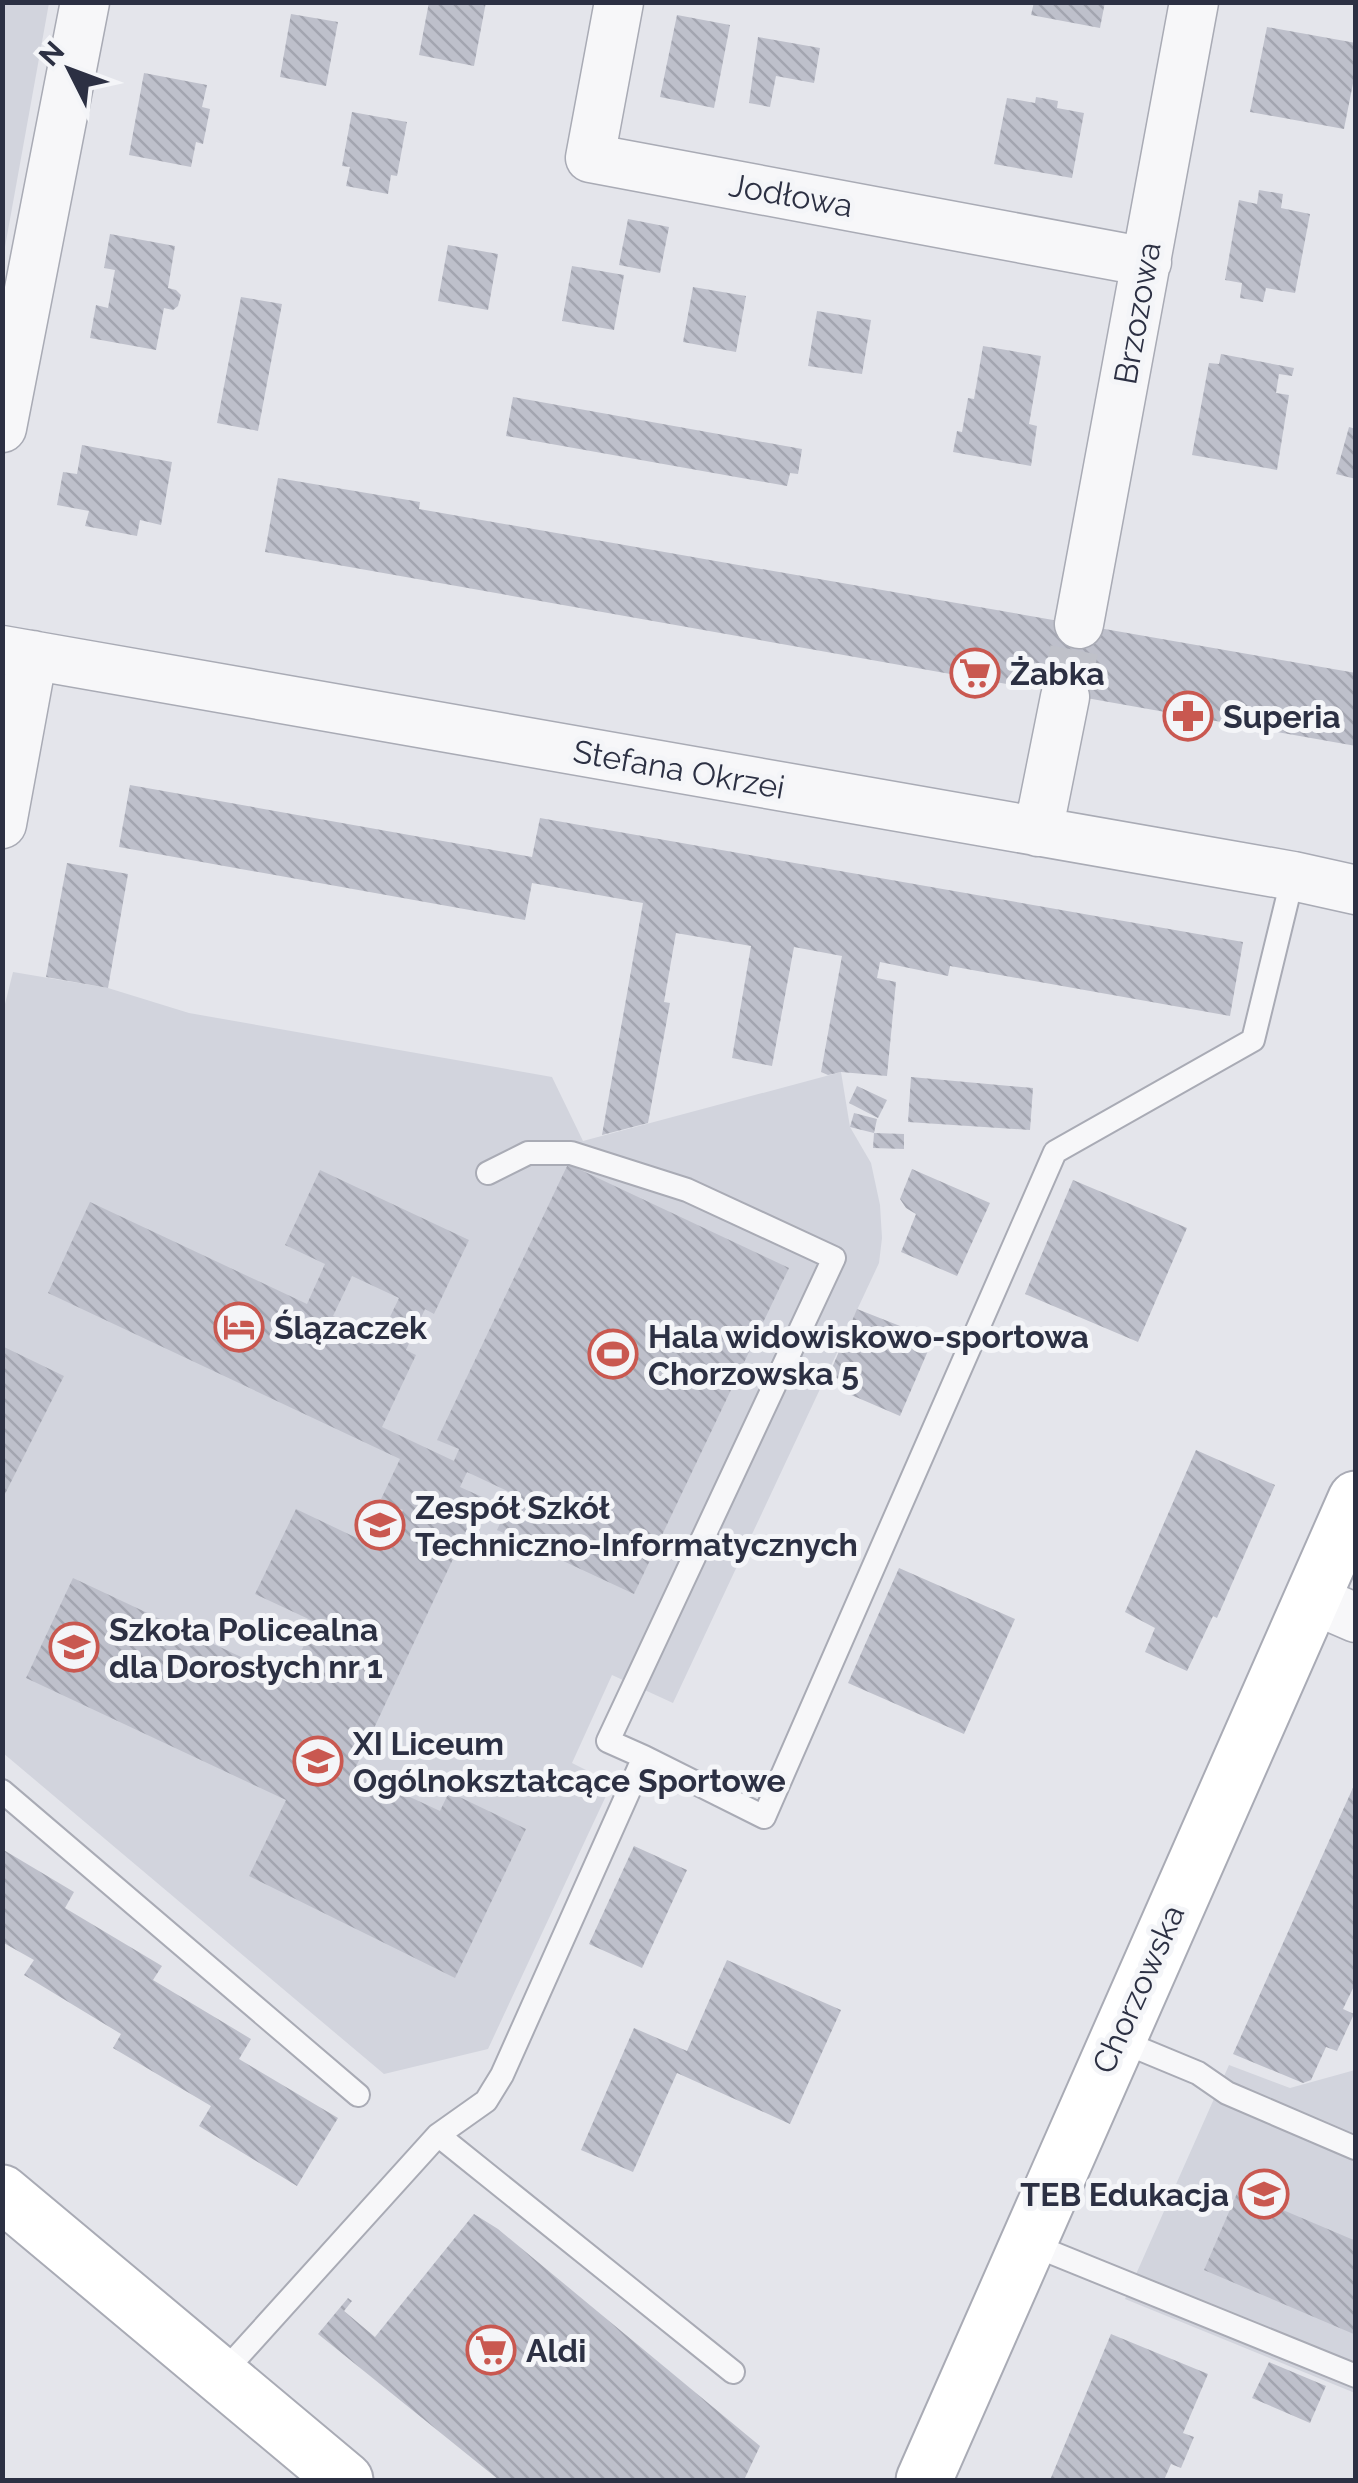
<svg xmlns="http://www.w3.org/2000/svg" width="1358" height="2483" viewBox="0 0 1358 2483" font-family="Raleway,sans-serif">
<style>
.built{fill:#d2d4dd}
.building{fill:url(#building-back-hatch);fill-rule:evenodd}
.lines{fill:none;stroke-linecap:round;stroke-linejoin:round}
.street-tunnel{stroke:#bfc1c9;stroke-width:48;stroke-dasharray:48 24;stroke-linecap:butt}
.lane-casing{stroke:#a9abb5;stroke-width:26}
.street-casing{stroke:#a9abb5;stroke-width:51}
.secondary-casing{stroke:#a9abb5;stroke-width:59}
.lane{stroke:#f7f7f9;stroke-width:22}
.street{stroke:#f7f7f9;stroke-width:48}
.secondary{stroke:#fff;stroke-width:55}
.labels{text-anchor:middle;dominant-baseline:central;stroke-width:10;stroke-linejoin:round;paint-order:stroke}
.street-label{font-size:32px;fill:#2c3043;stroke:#f4f5f8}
.poi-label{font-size:32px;font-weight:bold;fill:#2c3043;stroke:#f4f5f8;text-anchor:start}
</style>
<defs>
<pattern id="building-back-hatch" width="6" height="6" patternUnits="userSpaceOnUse" patternTransform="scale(2.5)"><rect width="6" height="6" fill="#bec0cb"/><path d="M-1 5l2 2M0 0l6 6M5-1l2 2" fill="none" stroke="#a3a5b0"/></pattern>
</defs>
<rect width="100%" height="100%" fill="#e4e5eb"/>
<!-- built -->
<path class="built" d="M3 2 49 3 3 258 2 3Z
M13 972 108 988 189 1013 552 1077 583 1141 841 1072 850 1127 871 1163 880 1205 882 1238 879 1263 673 1703 612 1675 572 1763 612 1783 488 2049 384 2074 3 1753 2 1016Z
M1229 2065 1290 2088 1355 2070V2393L1125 2299Z"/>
<!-- building -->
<path class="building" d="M429 2H486L474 66 419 55Z
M1034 2H1105L1100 28 1031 15Z
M291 14 338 22 326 86 280 77Z
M677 15 730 25 714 108 660 97Z
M1267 27 1356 43V68L1344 129 1250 112Z
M758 37 820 48 814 83 776 76 770 107 749 103Z
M144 73 207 85 202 107 210 109 203 144 196 142 191 167 129 155Z
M1036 97 1058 101 1057 108 1084 113 1072 178 994 164 1007 98 1035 103Z
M352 112 407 122 397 176 391 175 388 194 346 186 350 167 342 166Z
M1259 190 1283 194 1281 208 1310 214 1295 293 1266 288 1263 302 1240 298 1242 283 1225 280 1239 200 1257 204Z
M628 219 669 227 660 273 619 265Z
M110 234 175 246 168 288 176 290 181 295 178 306 173 310 164 308 156 350 90 338 96 305 108 308 115 270 104 268Z
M448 245 498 254 488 310 438 301Z
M572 266 624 275 614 330 562 321Z
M693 287 746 296 736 352 683 342Z
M241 297 282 304 258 431 217 423Z
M817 311 871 320 862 374 808 366Z
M983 346 1041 356 1029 424 1037 426 1031 466 953 452 957 431 962 432 968 398 974 399Z
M1221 354 1294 368 1292 376 1279 374 1276 393 1289 395 1277 470 1192 455 1209 363 1219 364Z
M513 397 802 449 798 474 790 473 787 486 506 436Z
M1349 427 1356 429V479L1336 474Z
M82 445 172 462 161 525 140 520 137 536 85 526 89 511 57 505 63 472 77 474Z
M278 478 420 502 419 509 1356 673V746L265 552Z
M130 785 532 857 540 818 1243 942 1230 1016 950 966 948 976 880 962 877 978 896 982 887 1076 841 1072 828 1075 821 1072 842 956 794 947 772 1066 732 1058 751 946 676 933 664 1002 670 1003 648 1123 602 1135 643 903 532 883 525 920 119 847Z
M67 863 128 874 108 988 46 977Z
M911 1077 1033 1088 1030 1130 908 1122Z
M857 1086 887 1100 878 1118 849 1103Z
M854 1113 877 1119 874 1133 850 1127Z
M874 1133 904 1134V1149L873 1148Z
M568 1164 789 1268 634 1594 497 1530 514 1494 467 1472 460 1487 482 1497 354 1771 440 1811 449 1792 526 1829 455 1978 249 1876 286 1800 26 1678 73 1578 288 1679 315 1622 255 1594 296 1509 384 1551 403 1510 381 1499 400 1459 48 1293 90 1202 307 1304 325 1264 285 1245 320 1170 469 1240 434 1314 425 1309 406 1350 416 1355 382 1427 454 1461 459 1449 437 1440ZM352 1276 399 1298 380 1338 333 1316Z
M912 1169 990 1203 957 1276 901 1252 916 1214 906 1208 900 1199Z
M1073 1180 1187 1228 1138 1342 1025 1294Z
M857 1309 933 1339 900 1416 842 1391 846 1382 829 1375Z
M2 1346 64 1376 2 1500Z
M1196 1450 1275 1485 1217 1618 1213 1616 1187 1671 1145 1652 1155 1628 1125 1612Z
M899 1568 1015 1619 964 1734 848 1683Z
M1356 1781V1982L1343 2009 1354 2014 1337 2051 1326 2047 1311 2080 1303 2083 1233 2054Z
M634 1846 687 1870 642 1968 589 1944Z
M2 1849 74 1892 65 1908 162 1966 153 1980 251 2039 239 2059 338 2118 297 2186 199 2126 211 2106 113 2048 121 2034 24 1975 34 1960 2 1942Z
M727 1960 841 2010 790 2124 677 2073 633 2172 581 2150 634 2028 687 2051Z
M1238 2191 1356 2241V2335L1204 2270Z
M474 2214 498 2229 760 2446 744 2480H499L318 2334 348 2298 352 2301 344 2311 375 2337Z
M1111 2334 1208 2374 1183 2433 1194 2437 1181 2468 1171 2464 1164 2480H1050Z
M1269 2362 1326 2386 1310 2423 1252 2398Z"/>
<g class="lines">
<!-- street-tunnel -->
<path class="street-tunnel" d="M1065 697 1079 624"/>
<!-- lane casing -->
<g class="lane-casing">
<path id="lane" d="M488 1173 528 1153H571L687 1190 834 1258 608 1741 644 1757
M2 1791 358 2095
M1116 2039 1198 2073 1227 2093 1355 2148
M438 2135 733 2372
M1028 2243 1356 2376
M221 2375 438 2135 486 2101 502 2075 644 1757 764 1817 1055 1152 1253 1040 1293 876"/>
</g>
<!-- street casing -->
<g class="street-casing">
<path id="street" d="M619 2 590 158 1147 262
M2 428 85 2
M1079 624 1194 2
M2 650 1293 876 1356 890
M2 824 33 655
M1038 832 1065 697
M1312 1599 1356 1618"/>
</g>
<!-- secondary casing -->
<g class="secondary-casing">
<path id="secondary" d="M2 2193 345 2480
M924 2480 1356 1499"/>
</g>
<!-- lane -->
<use href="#lane" class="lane"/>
<!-- street -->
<use href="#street" class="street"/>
<!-- secondary -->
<use href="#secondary" class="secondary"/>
</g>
<!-- icons -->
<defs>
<g id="supermarket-ring" transform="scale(2.5)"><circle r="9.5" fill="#f4f5f8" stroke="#c95850" stroke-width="1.5"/><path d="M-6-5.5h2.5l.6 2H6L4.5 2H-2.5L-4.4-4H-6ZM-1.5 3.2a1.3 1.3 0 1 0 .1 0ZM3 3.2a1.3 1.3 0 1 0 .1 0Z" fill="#c95850"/></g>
<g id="pharmacy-ring" transform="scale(2.5)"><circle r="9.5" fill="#f4f5f8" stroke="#c95850" stroke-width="1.5"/><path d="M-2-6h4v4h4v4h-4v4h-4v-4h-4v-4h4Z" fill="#c95850"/></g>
<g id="hotel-ring" transform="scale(2.5)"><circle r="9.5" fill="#f4f5f8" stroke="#c95850" stroke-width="1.5"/><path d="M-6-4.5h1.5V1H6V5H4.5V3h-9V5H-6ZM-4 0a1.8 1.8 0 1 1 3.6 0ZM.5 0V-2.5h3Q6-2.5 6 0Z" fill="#c95850"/></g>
<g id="stadium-ring" transform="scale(2.5)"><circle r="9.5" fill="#f4f5f8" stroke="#c95850" stroke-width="1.5"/><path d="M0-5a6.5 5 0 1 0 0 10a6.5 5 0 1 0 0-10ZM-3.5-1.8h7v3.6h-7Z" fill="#c95850"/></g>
<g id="school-ring" transform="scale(2.5)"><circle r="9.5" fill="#f4f5f8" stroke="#c95850" stroke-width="1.5"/><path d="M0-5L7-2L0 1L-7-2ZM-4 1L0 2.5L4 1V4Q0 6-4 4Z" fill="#c95850"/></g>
<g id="university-ring" transform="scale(2.5)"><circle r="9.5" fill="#f4f5f8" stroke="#c95850" stroke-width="1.5"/><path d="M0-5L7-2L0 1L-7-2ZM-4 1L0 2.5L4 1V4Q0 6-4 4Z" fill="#c95850"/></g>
</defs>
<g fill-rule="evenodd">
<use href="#supermarket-ring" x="975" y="673"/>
<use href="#pharmacy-ring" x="1188" y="716"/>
<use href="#hotel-ring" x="239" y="1327"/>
<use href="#stadium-ring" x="613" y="1354"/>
<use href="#school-ring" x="380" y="1525"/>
<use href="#school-ring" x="74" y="1647"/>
<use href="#school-ring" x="318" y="1761"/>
<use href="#university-ring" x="1264" y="2194"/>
<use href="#supermarket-ring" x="491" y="2350"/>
</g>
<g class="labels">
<!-- street labels -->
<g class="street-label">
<text transform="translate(791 195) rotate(10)">Jodłowa</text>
<text transform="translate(1137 313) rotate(-80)">Brzozowa</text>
<text transform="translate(679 769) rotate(10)">Stefana Okrzei</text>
<text transform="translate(1138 1989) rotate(-66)">Chorzowska</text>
</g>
<!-- poi labels -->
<g class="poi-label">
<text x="1010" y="673">Żabka</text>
<text x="1223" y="716">Superia</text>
<text x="274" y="1327">Ślązaczek</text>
<text x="648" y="1336">Hala widowiskowo-sportowa<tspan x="648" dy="37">Chorzowska 5</tspan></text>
<text x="415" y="1507">Zespół Szkół<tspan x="415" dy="37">Techniczno-Informatycznych</tspan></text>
<text x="109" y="1629">Szkoła Policealna<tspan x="109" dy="37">dla Dorosłych nr 1</tspan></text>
<text x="353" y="1743">XI Liceum<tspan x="353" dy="37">Ogólnokształcące Sportowe</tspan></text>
<text x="1229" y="2194" text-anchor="end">TEB Edukacja</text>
<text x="526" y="2350">Aldi</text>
</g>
</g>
<!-- border -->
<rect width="1358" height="2483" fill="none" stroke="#2c3043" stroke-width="10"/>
<!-- north arrow -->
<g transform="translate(70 70) rotate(312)" stroke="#f4f5f8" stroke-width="8" paint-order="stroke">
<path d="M0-8L18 38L0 25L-18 38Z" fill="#2c3043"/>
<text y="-15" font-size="28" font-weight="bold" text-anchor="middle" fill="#2c3043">N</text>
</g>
</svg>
